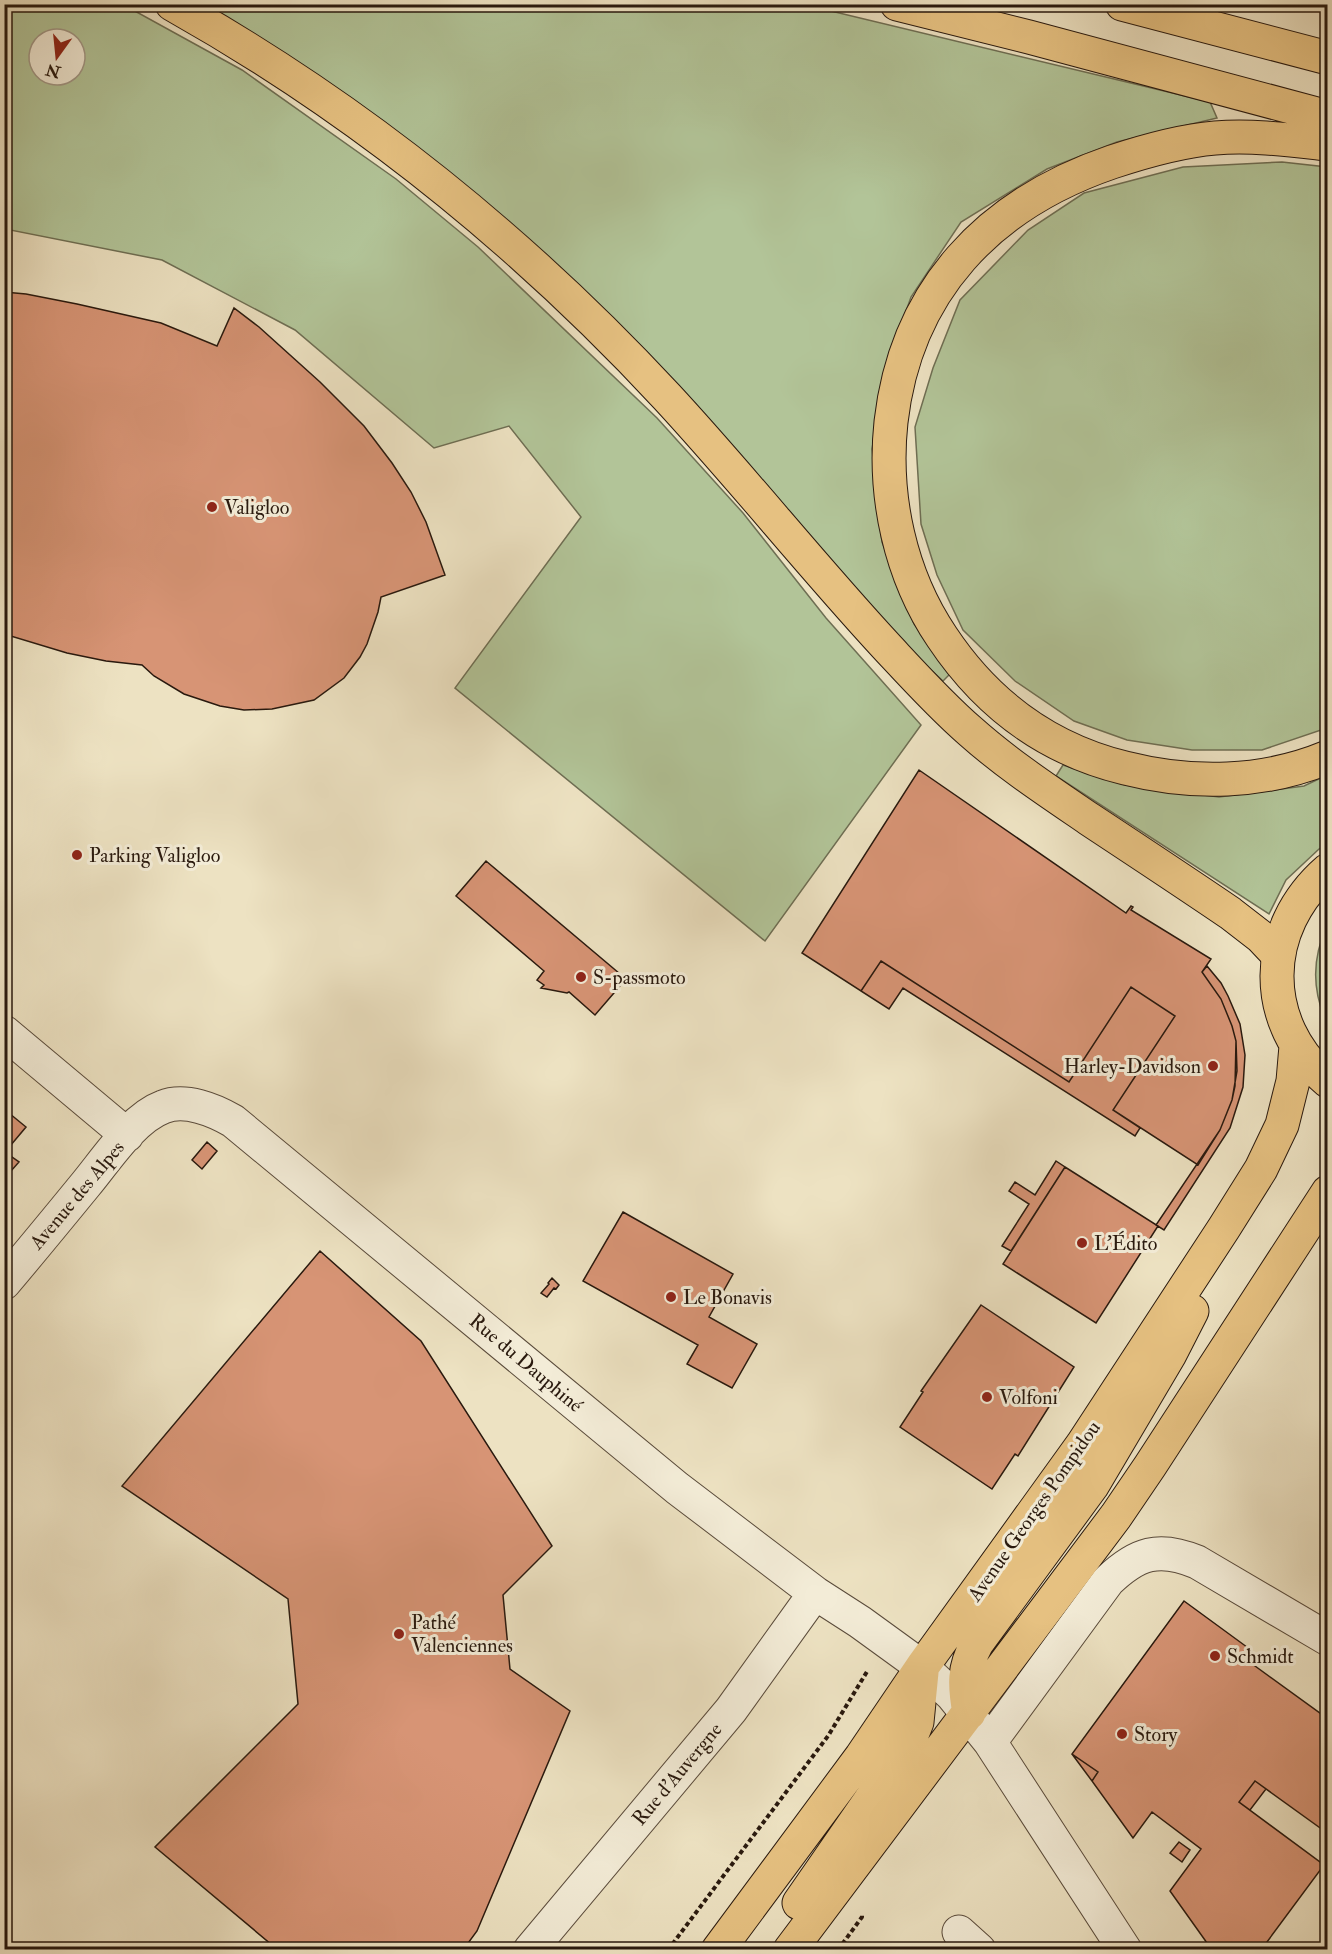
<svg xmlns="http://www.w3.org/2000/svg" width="1332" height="1954" viewBox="0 0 1332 1954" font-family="'IM FELL Double Pica',serif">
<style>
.green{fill:#b2c498;stroke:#6e6e53;stroke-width:1.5;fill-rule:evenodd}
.building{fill:#d79475;stroke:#29190e;stroke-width:1.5}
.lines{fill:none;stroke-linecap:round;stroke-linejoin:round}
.minor-casing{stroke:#5a4b3b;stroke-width:35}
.major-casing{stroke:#29190e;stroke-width:35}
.highway-casing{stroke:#29190e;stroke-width:35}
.path{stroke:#29190e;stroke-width:4;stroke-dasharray:4.5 3;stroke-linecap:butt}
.minor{stroke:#f3ecd7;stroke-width:33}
.major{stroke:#e6c181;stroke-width:33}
.highway{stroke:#e6c181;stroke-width:33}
.poi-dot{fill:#8f2418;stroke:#f3ecd7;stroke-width:2}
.labels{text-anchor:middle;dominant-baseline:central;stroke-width:6;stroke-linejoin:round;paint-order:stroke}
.poi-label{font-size:20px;fill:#29190e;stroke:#f3ecd7;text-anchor:start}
.street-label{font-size:20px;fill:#29190e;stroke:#f3ecd7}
</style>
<rect width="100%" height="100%" fill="#ede2c2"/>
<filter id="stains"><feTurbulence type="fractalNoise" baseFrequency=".00333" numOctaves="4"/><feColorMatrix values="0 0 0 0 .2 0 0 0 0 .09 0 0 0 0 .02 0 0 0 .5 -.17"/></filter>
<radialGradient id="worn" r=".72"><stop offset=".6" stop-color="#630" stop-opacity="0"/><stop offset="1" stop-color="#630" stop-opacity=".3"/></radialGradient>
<!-- green -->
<path class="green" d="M4 5H124L242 70 396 179 478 247 657 418 743 513 826 618 921 725 765 941 455 688 581 517 509 426 434 448 295 330 162 260 5 229ZM39 39H75V75H39Z
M200 5H806L1210 102 1217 118 1117 142 1047 169 961 222 911 297 887 364 872 449 882 542 914 624 950 674 943 681 906 647 736 453Z
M1282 162 1327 167V728L1262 750H1192L1127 740 1074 721 1015 681 963 630 937 575 921 524 915 427 933 368 960 300 1028 230 1084 193 1183 167Z
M1063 765 1125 785 1219 797 1304 786 1327 775V844L1319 849 1286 880 1269 914 1056 776Z
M1327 926V1023C1312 991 1312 958 1327 926Z"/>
<!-- building -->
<path class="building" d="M4 292 26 294 77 304 161 323 217 346 234 308 259 327 320 382 364 426 392 463 411 492 426 522 445 575 381 597 378 612 367 644 360 657 344 678 314 700 272 709 244 710 220 706 184 694 154 676 142 665 106 661 67 653 4 634Z
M919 770 1126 913 1131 906 1133 907 1131 910 1211 959 1202 972 1221 999 1232 1026 1236 1041 1237 1071 1232 1100 1220 1130 1198 1165 1113 1110 1175 1016 1131 987 1069 1082 881 961 861 991 802 953Z
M486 861 626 979 595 1015 569 992 567 993 541 988 544 985 537 980 544 971 456 896Z
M881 961 1069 1082 1131 987 1175 1016 1113 1110 1140 1128 1135 1136 903 988 889 1009 861 991Z
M1207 966 1221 983 1228 996 1240 1024 1245 1055 1243 1087 1230 1128 1164 1230 1156 1225 1220 1130 1232 1100 1235 1086 1236 1041 1232 1026 1221 999 1202 972Z
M4 1109 26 1127 5 1152 19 1162 11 1171 4 1165Z
M207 1142 217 1151 202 1169 192 1160Z
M1056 1161 1065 1167 1011 1251 1002 1246 1029 1204 1009 1191 1015 1182 1035 1195Z
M1065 1167 1158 1226 1096 1323 1003 1264Z
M623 1212 733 1274 709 1317 757 1344 732 1388 687 1364 698 1345 583 1281Z
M320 1251 421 1341 552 1546 503 1595 510 1669 570 1711 477 1931 463 1950H278L155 1847 298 1704 288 1599 122 1486Z
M552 1278 559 1285 556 1289 554 1288 547 1297 541 1293 549 1284 548 1283Z
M981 1305 1074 1367 1018 1456 1015 1454 992 1489 900 1427 923 1392 921 1391Z
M1184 1601 1251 1650 1244 1658 1328 1719V1823L1323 1830 1255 1781 1239 1802 1324 1865 1261 1950H1212L1170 1891 1201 1849 1152 1812 1133 1838 1092 1781 1098 1772 1072 1754Z
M1072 1754 1098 1772 1092 1781Z
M1255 1781 1266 1789 1250 1810 1239 1802Z
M1179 1842 1190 1850 1182 1862 1170 1853Z"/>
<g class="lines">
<!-- minor casing -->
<g class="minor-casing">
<path id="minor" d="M4 1032 127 1135
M4 1283C32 1250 59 1217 86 1184 106 1160 133 1118 163 1107 185 1098 214 1110 233 1121L677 1488 815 1593 860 1622 922 1667 952 1695 990 1742 1125 1950
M990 1742 1108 1581C1137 1553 1159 1546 1197 1562L1328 1639
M959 1932 979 1950
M530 1950 731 1710 815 1593"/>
</g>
<!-- major casing -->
<g class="major-casing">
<path id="major" d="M1328 870C1261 928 1259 1023 1328 1081
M969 1713C964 1685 963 1669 977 1643L1092 1486 1170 1354 1192 1311
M799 1903 887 1776 911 1737 917 1722 922 1672
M718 1950 861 1757 922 1667 1082 1445 1224 1228 1261 1169 1282 1125 1293 1081 1296 1046
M790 1950 1116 1516 1150 1466 1328 1192"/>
</g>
<!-- highway casing -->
<g class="highway-casing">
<path id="highway" d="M172 4C357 108 523 242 667 397 742 478 811 565 886 646 913 675 940 705 970 731 1007 764 1048 791 1089 819 1136 850 1183 881 1230 913L1261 937 1278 955
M897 4 1029 37 1328 117
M1122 4 1328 58
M1328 144C1291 140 1253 135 1215 138 1180 141 1145 151 1112 162 989 204 906 290 891 422 883 496 900 575 942 637 986 703 1047 749 1125 768 1192 785 1263 784 1328 757"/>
</g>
<!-- path -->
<path class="path" d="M668 1950 828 1736 868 1670
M838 1950 862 1917V1913"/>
<!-- minor -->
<use href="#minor" class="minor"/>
<!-- major -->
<use href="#major" class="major"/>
<!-- highway -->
<use href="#highway" class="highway"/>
</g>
<!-- markers -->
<g class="poi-dot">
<circle cx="212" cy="507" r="6"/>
<circle cx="77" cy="855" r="6"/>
<circle cx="581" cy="977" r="6"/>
<circle cx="1213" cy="1066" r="6"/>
<circle cx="1082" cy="1243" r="6"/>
<circle cx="671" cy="1297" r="6"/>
<circle cx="987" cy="1397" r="6"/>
<circle cx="399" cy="1634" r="6"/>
<circle cx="1215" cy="1656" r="6"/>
<circle cx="1122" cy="1734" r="6"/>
</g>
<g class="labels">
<!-- poi labels -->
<g class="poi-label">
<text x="224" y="507">Valigloo</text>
<text x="89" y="855">Parking Valigloo</text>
<text x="593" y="977">S-passmoto</text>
<text x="1201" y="1066" text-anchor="end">Harley-Davidson</text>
<text x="1094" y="1243">L'Édito</text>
<text x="683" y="1297">Le Bonavis</text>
<text x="999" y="1397">Volfoni</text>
<text x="411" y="1622">Pathé<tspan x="411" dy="23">Valenciennes</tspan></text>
<text x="1227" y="1656">Schmidt</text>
<text x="1134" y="1734">Story</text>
</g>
<!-- street labels -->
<g class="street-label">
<text transform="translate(77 1195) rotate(-50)">Avenue des Alpes</text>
<text transform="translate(526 1363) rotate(40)">Rue du Dauphiné</text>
<text transform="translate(1034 1511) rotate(-55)">Avenue Georges Pompidou</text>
<text transform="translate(677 1774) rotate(-50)">Rue d'Auvergne</text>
</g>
</g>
<!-- margin -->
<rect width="1332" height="1954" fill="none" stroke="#ede2c2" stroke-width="24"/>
<rect x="6" y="6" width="1320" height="1942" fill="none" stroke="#29190e" stroke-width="3"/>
<rect x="12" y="12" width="1308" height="1930" fill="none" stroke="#29190e" stroke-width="1.5"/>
<!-- north arrow -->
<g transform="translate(57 57) rotate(195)"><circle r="28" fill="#f3ecd7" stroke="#a29887" stroke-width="1.5"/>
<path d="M0-4.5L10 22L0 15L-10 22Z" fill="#8f2418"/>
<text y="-9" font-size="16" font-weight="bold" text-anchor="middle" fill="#29190e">N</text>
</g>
<rect width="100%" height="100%" filter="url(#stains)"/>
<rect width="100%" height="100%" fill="url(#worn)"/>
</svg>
